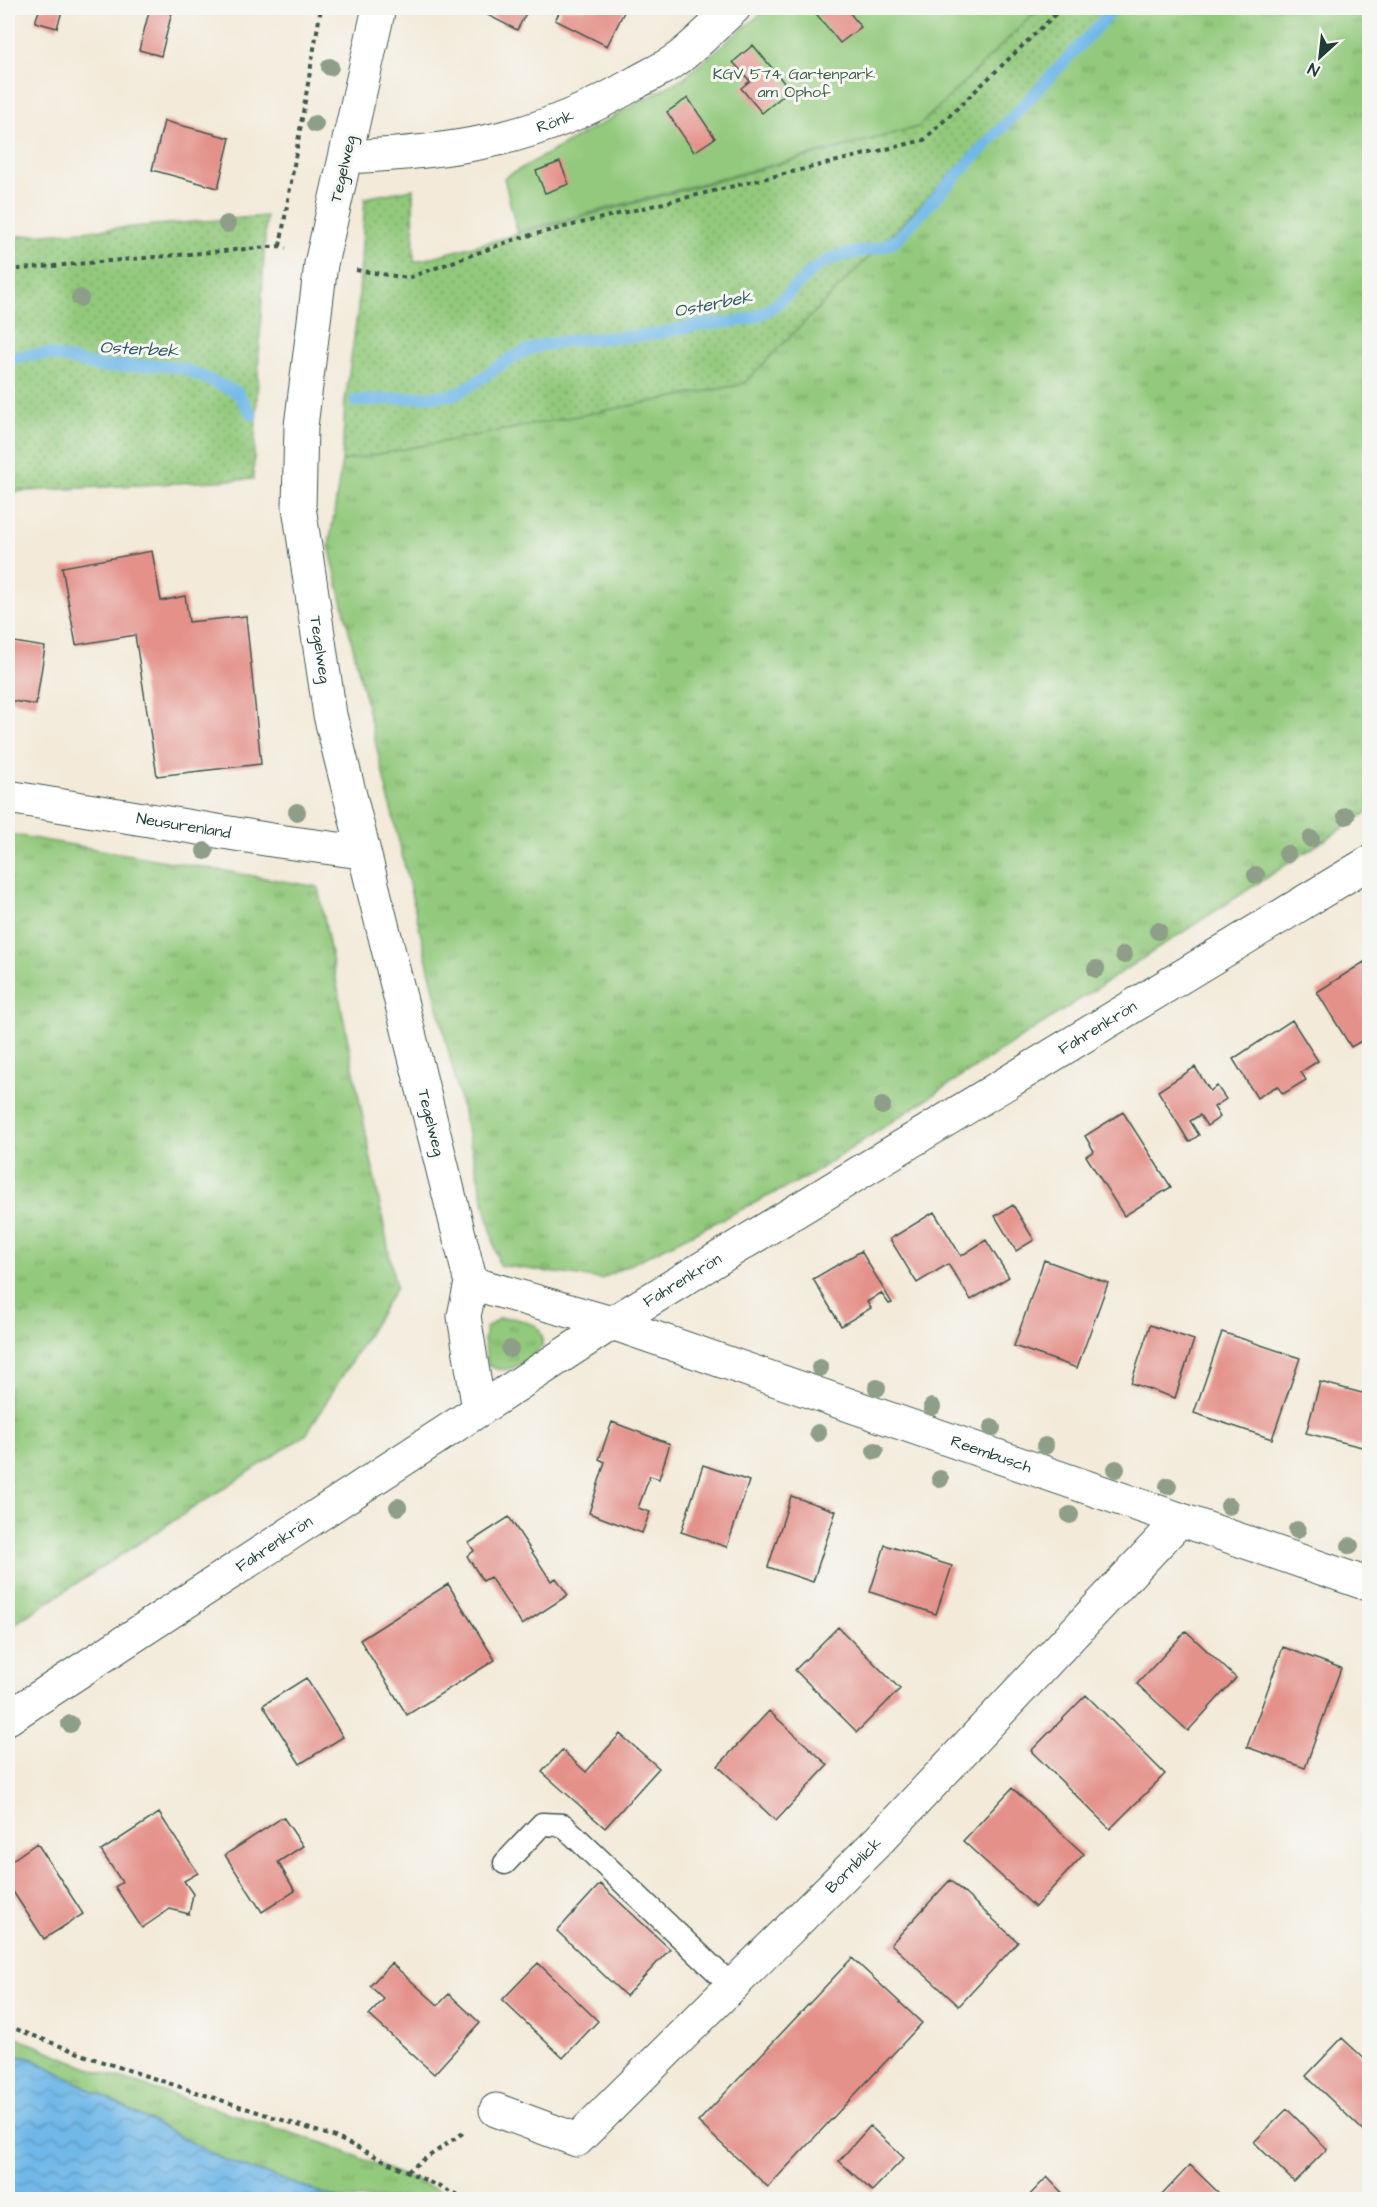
<svg xmlns="http://www.w3.org/2000/svg" width="1377" height="2207" viewBox="0 0 1377 2207" font-family="'Architects Daughter',sans-serif">
<style>
.grass{fill:url(#grass-tufts);stroke:#588358;stroke-width:1.5}
.park{fill:url(#park-dots);stroke:#588358;stroke-width:1.5}
.garden{fill:#92c97b;stroke:#588358;stroke-width:1.5}
.water{fill:url(#water-waves);stroke:#487a8e;stroke-width:1.5}
.lines{fill:none;stroke-linecap:round;stroke-linejoin:round}
.stream{stroke:#70b8e8;stroke-width:12}
.building{fill:#e4918a}
.lane-casing{stroke:#3f574d;stroke-width:25}
.street-casing{stroke:#3f574d;stroke-width:35}
.path{stroke:#3f574d;stroke-width:4;stroke-dasharray:4.5 4.5;stroke-linecap:butt}
.lane{stroke:#fff;stroke-width:22}
.street{stroke:#fff;stroke-width:33}
.tree{fill:#8e9e88}
.labels{text-anchor:middle;dominant-baseline:central;stroke-width:6;stroke-linejoin:round;paint-order:stroke}
.park-label{font-size:16px;fill:#3c6046;stroke:#f6f6f2}
.street-label{font-size:16px;fill:#1f3d34;stroke:#f6f6f2}
.water-label{font-size:18px;font-style:italic;fill:#335c61;stroke:#f6f6f2}
</style>
<defs>
<pattern id="grass-tufts" width="24" height="20" patternUnits="userSpaceOnUse" patternTransform="scale(1.5)"><rect width="24" height="20" fill="#92c97b"/><path d="M3 7l-1-3M5 7V3M7 7l1-3M15 17l-1-3M17 17v-4M19 17l1-3" fill="none" stroke="#77a466"/></pattern>
<pattern id="park-dots" width="8" height="8" patternUnits="userSpaceOnUse" patternTransform="scale(1.5)"><rect width="8" height="8" fill="#92c97b"/><path d="M2 2h.1M6 6h.1" fill="none" stroke="#77a466" stroke-width="1.8" stroke-linecap="round"/></pattern>
<pattern id="water-waves" width="16" height="10" patternUnits="userSpaceOnUse" patternTransform="scale(1.5)"><rect width="16" height="10" fill="#70b8e8"/><path d="M0 5q4-4 8 0t8 0" fill="none" stroke="#5b97bd"/></pattern>
</defs>
<rect width="100%" height="100%" fill="#f6f6f2"/>
<filter id="ink" filterUnits="userSpaceOnUse"><feTurbulence type="fractalNoise" baseFrequency=".0167" numOctaves="2"/><feDisplacementMap in="SourceGraphic" scale="12" xChannelSelector="R" yChannelSelector="G"/><feConvolveMatrix kernelMatrix="1 2 1 2 8 2 1 2 1" color-interpolation-filters="sRGB"/></filter>
<filter id="wash" filterUnits="userSpaceOnUse"><feTurbulence type="fractalNoise" baseFrequency=".008" numOctaves="4" result="noise"/><feDisplacementMap in="SourceGraphic" scale="24" xChannelSelector="R" yChannelSelector="G"/><feGaussianBlur stdDeviation="1.35" result="paint"/><feColorMatrix in="noise" values="0 0 0 0 0 0 0 0 0 0 0 0 0 0 0 0 0 1.4 0 .05"/><feComposite in="paint" operator="in"/></filter>
<g filter="url(#wash)">
<rect width="100%" height="100%" fill="#f3ead9"/>
<!-- grass -->
<path class="grass" d="M1116 8H1369V811L807 1177 601 1279 499 1265 329 546 342 461 743 384Z
M8 834 318 887 396 1288 306 1435 8 1628Z
M500 1318H515L537 1326 542 1336V1347C524 1361 510 1378 488 1365L484 1340 486 1328Z
M8 2034 89 2068 326 2144 460 2199H340L224 2160 31 2058 8 2055Z"/>
<!-- park -->
<path class="park" d="M1039 8H1116L743 384 342 461 345 401 358 309 365 198 413 189 414 262 918 127Z
M266 216 253 479 8 492V237Z"/>
<!-- garden -->
<path class="garden" d="M768 8H1039L918 127 517 232 504 178 683 78Z"/>
<!-- water -->
<path class="water" d="M8 2055 31 2058 224 2160 340 2199H8Z"/>
<g class="lines">
<!-- stream -->
<path class="stream" d="M8 359 28 355 48 354 100 367 161 365 182 368 237 392 252 415
M355 401 453 395C486 381 503 356 540 346 576 337 612 339 648 335 666 333 684 327 702 325 718 322 735 324 751 318 783 308 797 279 823 263 845 250 874 254 896 240L1115 8"/>
</g>
<g id="blocks">
<!-- building -->
<path class="building" d="M40 8H63L57 28 35 22Z
M150 8H173L161 56 139 50Z
M474 8H529L517 30Z
M562 8H626L607 46 555 20Z
M817 8H846L861 27 840 43 813 10Z
M753 45 790 90 762 113 741 88 750 81 733 62Z
M688 98 715 138 694 152 667 112Z
M164 121 230 138 218 188 152 170Z
M560 162 569 184 545 193 536 171Z
M152 551 161 601 185 596 189 622 246 616 261 764 157 776 135 635 76 645 62 567Z
M8 641 45 647 36 705 8 700Z
M1364 962 1370 971V1018L1365 1020 1370 1028V1036L1351 1047 1317 992Z
M1292 1020 1318 1061 1301 1072 1306 1080 1283 1094 1277 1086 1257 1098 1233 1059Z
M1195 1067 1210 1091 1217 1086 1226 1099 1214 1107 1220 1117 1207 1126 1200 1115 1190 1121 1199 1135 1189 1142 1158 1091Z
M1123 1112 1171 1187 1124 1216 1086 1156 1094 1151 1085 1136Z
M1013 1205 1034 1240 1016 1251 995 1216Z
M934 1212 961 1256 986 1240 1009 1277 971 1300 948 1264 917 1283 890 1239Z
M861 1251 892 1303 889 1304 881 1293 867 1302 871 1308 841 1326 813 1279Z
M1044 1260 1108 1283 1077 1368 1014 1346Z
M1150 1325 1194 1340 1175 1398 1131 1383Z
M1222 1332 1300 1358 1272 1439 1194 1413Z
M1320 1382 1370 1395V1449L1306 1433Z
M612 1422 670 1444 659 1479 650 1476 638 1508 650 1512 642 1533 589 1513 605 1462 599 1459Z
M703 1465 749 1481 727 1547 681 1532Z
M791 1496 836 1511 813 1582 768 1567Z
M509 1517 551 1581 556 1578 568 1595 522 1625 490 1577 483 1581 467 1556 474 1551 469 1543Z
M885 1545 952 1566 936 1614 870 1592Z
M448 1584 495 1660 407 1715 360 1640Z
M838 1627 900 1689 857 1732 795 1670Z
M1186 1631 1236 1678 1188 1731 1137 1684Z
M1283 1647 1341 1668 1305 1768 1247 1747Z
M306 1678 343 1737 300 1764 263 1705Z
M1086 1695 1165 1774 1110 1829 1031 1751Z
M769 1711 828 1765 776 1821 718 1766Z
M620 1734 659 1768 605 1828 542 1772 562 1750 586 1772Z
M1012 1788 1084 1854 1035 1907 963 1841Z
M159 1813 198 1873 184 1881 193 1894 189 1914 170 1909 142 1928 115 1887 122 1882 101 1851Z
M283 1817 303 1846 278 1862 295 1891 262 1912 225 1855Z
M37 1843 83 1914 44 1939 8 1884V1863Z
M950 1880 1018 1942 959 2006 891 1944Z
M600 1884 670 1949 626 1996 557 1931Z
M852 1958 922 2023 768 2187 698 2122Z
M391 1963 438 2005 449 1994 480 2023 434 2074 369 2015 384 1999 370 1986Z
M538 1963 598 2021 563 2058 502 2000Z
M1342 2038 1370 2064V2137L1306 2076Z
M1287 2109 1327 2149 1294 2182 1254 2142Z
M870 2126 904 2158 872 2191 839 2161Z
M1190 2165 1226 2200 1159 2198Z
M1047 2177 1069 2200H1025Z"/>
</g>
</g>
<g filter="url(#ink)">
<use href="#blocks" fill-opacity="0" stroke="#3f574d" stroke-width="1.5"/>
<g class="lines">
<!-- lane casing -->
<g class="lane-casing">
<path id="lane" d="M505 1863 542 1824 563 1825 732 1986"/>
</g>
<!-- street casing -->
<g class="street-casing">
<g id="street">
<path id="s1" d="M379 8 321 264 301 426 299 507 330 715 471 1283 612 1323 1370 1585"/>
<path id="s2" d="M346 157C458 151 538 141 637 82 651 74 667 67 680 57 699 42 716 24 734 8"/>
<path id="s3" d="M8 797 278 841 361 852"/>
<path d="M471 1283 464 1316 479 1410"/>
<path id="s4" d="M8 1718 612 1323 1370 862"/>
<path id="s5" d="M496 2110 577 2140 878 1841 1180 1520"/>
</g>
</g>
<!-- path -->
<path class="path" d="M280 246 321 8
M8 270 280 246 286 248
M356 270 408 278 519 238 924 140 1062 8
M8 2026 97 2060 335 2137 467 2200
M407 2171 466 2131"/>
<!-- lane -->
<use href="#lane" class="lane"/>
<!-- street -->
<use href="#street" class="street"/>
</g>
<!-- trees -->
<g class="tree">
<circle cx="330" cy="67" r="9"/>
<circle cx="315" cy="124" r="9"/>
<circle cx="227" cy="224" r="9"/>
<circle cx="80" cy="298" r="9"/>
<circle cx="297" cy="812" r="9"/>
<circle cx="1346" cy="816" r="9"/>
<circle cx="1311" cy="839" r="9"/>
<circle cx="205" cy="851" r="9"/>
<circle cx="1287" cy="854" r="9"/>
<circle cx="1256" cy="875" r="9"/>
<circle cx="1158" cy="931" r="9"/>
<circle cx="1124" cy="955" r="9"/>
<circle cx="1096" cy="969" r="9"/>
<circle cx="882" cy="1106" r="9"/>
<circle cx="510" cy="1349" r="9"/>
<circle cx="820" cy="1368" r="9"/>
<circle cx="877" cy="1388" r="9"/>
<circle cx="932" cy="1407" r="9"/>
<circle cx="992" cy="1428" r="9"/>
<circle cx="818" cy="1433" r="9"/>
<circle cx="1045" cy="1446" r="9"/>
<circle cx="875" cy="1451" r="9"/>
<circle cx="1116" cy="1469" r="9"/>
<circle cx="940" cy="1479" r="9"/>
<circle cx="1168" cy="1486" r="9"/>
<circle cx="1229" cy="1506" r="9"/>
<circle cx="398" cy="1507" r="9"/>
<circle cx="1070" cy="1515" r="9"/>
<circle cx="1297" cy="1530" r="9"/>
<circle cx="1350" cy="1546" r="9"/>
<circle cx="70" cy="1724" r="9"/>
</g>
</g>
<g class="labels">
<!-- park labels -->
<g class="park-label">
<text x="794" y="74">KGV 574 Gartenpark<tspan x="794" dy="18">am Ophof</tspan></text>
</g>
<!-- street labels -->
<g class="street-label">
<text stroke="none"><textPath href="#s2" startOffset="213">Rönk</textPath></text>
<text transform="translate(343 169) rotate(-77)">Tegelweg</text>
<text stroke="none"><textPath href="#s1" startOffset="651">Tegelweg</textPath></text>
<text stroke="none"><textPath href="#s3" startOffset="178">Neusurenland</textPath></text>
<text stroke="none"><textPath href="#s4" startOffset="1290">Fahrenkrön</textPath></text>
<text stroke="none"><textPath href="#s1" startOffset="1137">Tegelweg</textPath></text>
<text stroke="none"><textPath href="#s4" startOffset="804">Fahrenkrön</textPath></text>
<text stroke="none"><textPath href="#s1" startOffset="1850">Reembusch</textPath></text>
<text stroke="none"><textPath href="#s4" startOffset="318">Fahrenkrön</textPath></text>
<text stroke="none"><textPath href="#s5" startOffset="476">Bornblick</textPath></text>
</g>
<!-- water labels -->
<g class="water-label">
<text transform="translate(713 304) rotate(-11)">Osterbek</text>
<text transform="translate(139 349) rotate(3)">Osterbek</text>
</g>
</g>
<!-- margin -->
<rect width="1377" height="2207" fill="none" stroke="#f6f6f2" stroke-width="30"/>
<!-- north arrow -->
<g transform="translate(1320 57) rotate(207)" stroke="#f6f6f2" stroke-width="4.5" paint-order="stroke">
<path d="M0-4.5L10 22L0 15L-10 22Z" fill="#1f3d34"/>
<text y="-9" font-size="16" font-weight="bold" text-anchor="middle" fill="#1f3d34">N</text>
</g>
</svg>
